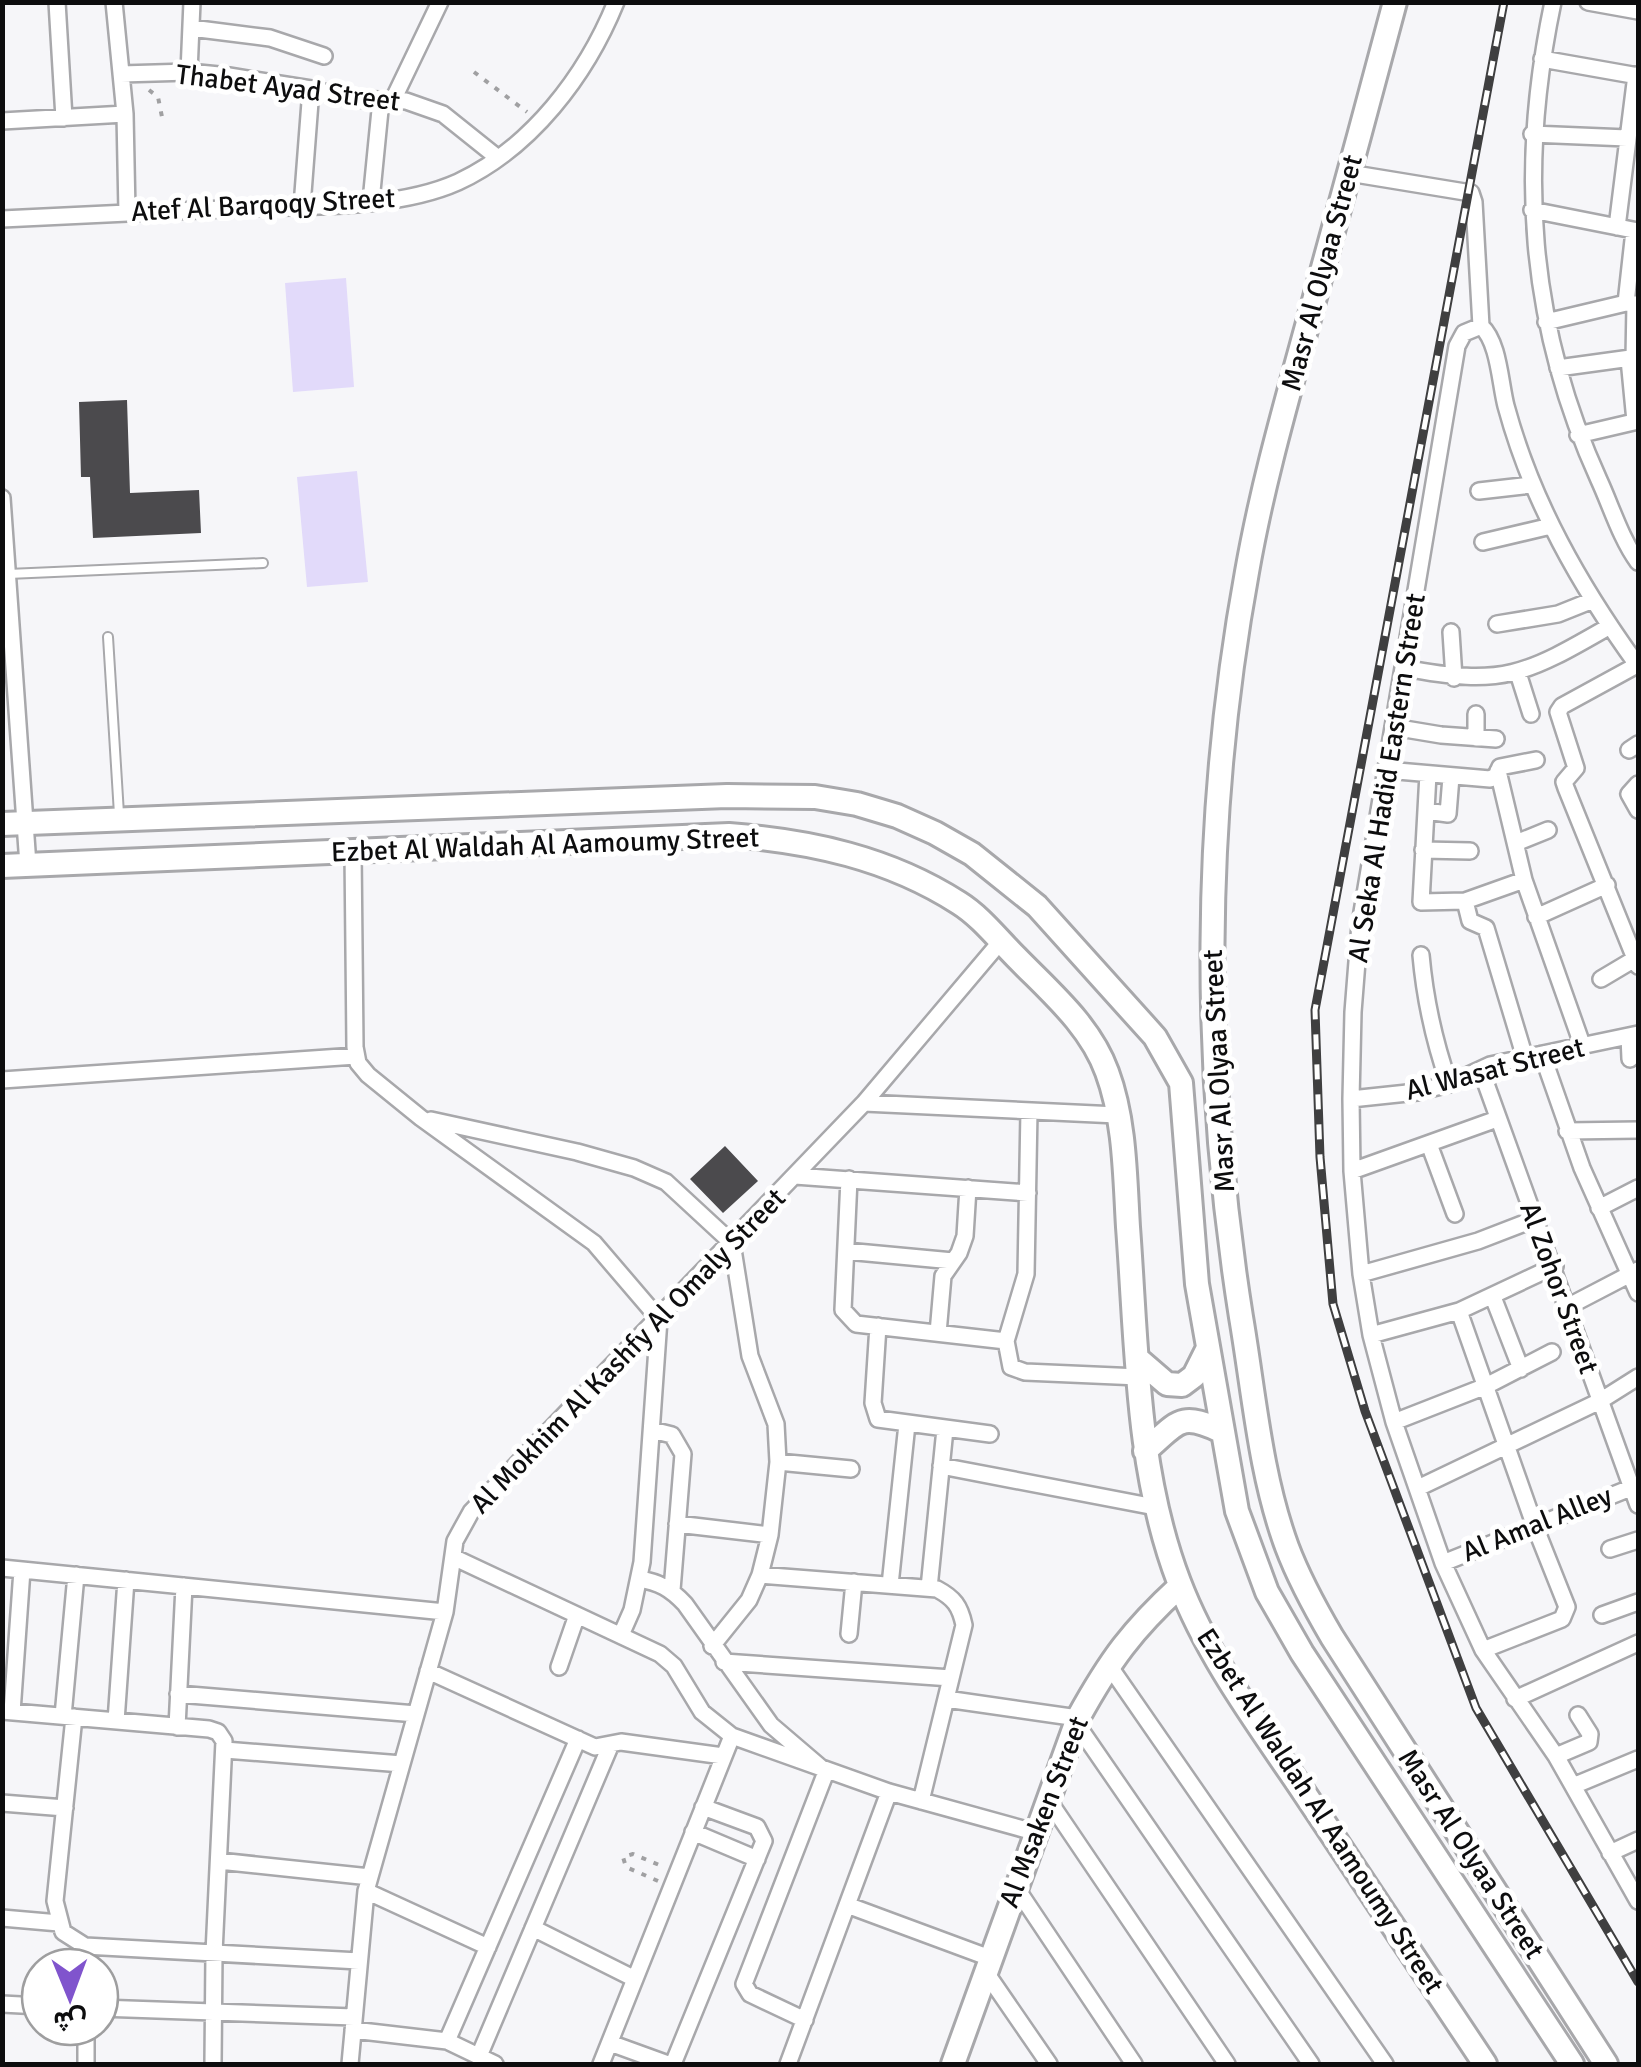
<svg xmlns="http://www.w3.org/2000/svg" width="1641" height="2067" viewBox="0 0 1641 2067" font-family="Signika,Vazirmatn,sans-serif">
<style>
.grass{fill:#e2dafa}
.building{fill:#4b4a4d}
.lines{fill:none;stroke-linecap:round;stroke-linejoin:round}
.lane-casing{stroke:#a8a8ab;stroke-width:12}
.street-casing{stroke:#a8a8ab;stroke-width:20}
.secondary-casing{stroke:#a8a8ab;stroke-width:28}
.path{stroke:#a0a0a2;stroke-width:4;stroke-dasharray:5 8;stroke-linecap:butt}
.lane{stroke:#fff;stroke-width:8}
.street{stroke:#fff;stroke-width:15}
.secondary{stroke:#fff;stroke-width:22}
.rail-casing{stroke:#3f3f40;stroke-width:9}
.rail{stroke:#fff;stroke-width:5;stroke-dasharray:15;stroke-linecap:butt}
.labels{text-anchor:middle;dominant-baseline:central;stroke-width:10;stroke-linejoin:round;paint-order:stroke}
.street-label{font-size:28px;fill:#0d0d0e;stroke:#fff}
</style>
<rect width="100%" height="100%" fill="#f6f6f9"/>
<!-- grass -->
<path class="grass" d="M346 278 354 387 293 392 285 283Z
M357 471 368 582 307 587 297 477Z"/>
<!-- building -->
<path class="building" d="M127 400 130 493 199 490 201 533 93 538 90 477H81L79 402Z
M725 1146 758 1181 723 1213 690 1179Z"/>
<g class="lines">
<!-- lane casing -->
<g class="lane-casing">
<path id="lane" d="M8 574 263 563
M108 637 119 814"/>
</g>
<!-- street casing -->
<g class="street-casing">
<path id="street" d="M57 2 64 118
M114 2 125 114 127 213
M1553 2C1518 168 1528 324 1599 480 1611 506 1621 539 1638 562
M1588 2 1638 11
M191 28 270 38 324 56
M1542 59 1638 76
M189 72 192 2
M121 74 189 72 229 76 311 89 352 99 406 101 443 114 498 158
M393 100 440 2
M2 121 125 114
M1532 134 1627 138
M1349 173 1471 193 1474 202 1481 326
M371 201 381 100
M302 206 311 89
M1532 210 1638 231
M2 219C84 215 165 211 247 208 312 206 398 209 458 182 531 148 586 76 616 2
M1617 227 1636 75
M1626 303 1634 231
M1546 322 1626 303 1638 304
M1481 326 1464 333 1457 346 1360 924 1353 1012 1351 1099 1352 1171 1361 1274 1371 1335 1394 1422 1443 1563 1483 1650 1556 1756 1638 1901
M1481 326C1499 342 1500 383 1506 406 1532 502 1580 586 1638 666
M1634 358 1635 304
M1629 359 1635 421
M1558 368 1638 357
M1578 435 1638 421
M1479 491 1531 485
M2 498 28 865
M1483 542 1551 526
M1497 624 1558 614 1593 600
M1451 632 1454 678
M1637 665 1562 706 1558 712 1576 768 1564 782 1566 788 1638 966
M1405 668C1503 687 1525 675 1610 626
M1518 673 1531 714
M1393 727 1441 735 1496 739
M1476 738V714
M1629 750 1638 744
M1386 770 1490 779 1496 776 1500 767 1536 760
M1498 771 1524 880 1583 1047
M1428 774 1421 902 1465 901 1524 880
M1638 784 1629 794 1638 810
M1426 811 1448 814 1451 777
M1516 843 1548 830
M1423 850 1470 851
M353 851 355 1047 358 1063 368 1075 421 1118 594 1243 659 1319 642 1562 632 1610 621 1635
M1465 901 1470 921 1486 928 1525 1058
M1536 917 1607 885
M1421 955C1425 1000 1434 1041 1449 1084
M1601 979 1638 957
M1629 1036 1630 1059
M1542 1054 1582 1168 1638 1293
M1481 1070 1638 1505
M2 1080 356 1056
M1351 1099 1417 1092 1449 1084 1490 1065 1638 1034
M864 1103 1117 1115
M1029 1111 1026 1274 1006 1341 1011 1367 1025 1372 1139 1377
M431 1120 577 1152 634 1168 666 1182 732 1243 750 1356 776 1424 778 1462 770 1535 760 1575 749 1600 712 1646
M1567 1131 1638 1130
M1429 1144 1455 1214
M1352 1171 1497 1119
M795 1176 1028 1193
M849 1179 843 1310 856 1324 1006 1341
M1599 1208 1638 1188
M846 1251 953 1261
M1361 1274 1478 1241 1535 1219
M1493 1297 1521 1369
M1569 1306 1638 1270
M1459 1311 1534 1524 1567 1607 1562 1619 1483 1650
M878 1326 873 1403 878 1419 990 1434
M938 1333 943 1276 959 1253 965 1236 968 1188
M1371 1335 1459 1311 1555 1266
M1394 1422 1486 1386 1552 1352
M652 1430 672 1435 683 1454 672 1590
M778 1462 851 1469
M941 1466 1155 1507
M1418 1488 1600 1401 1638 1377
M677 1524 770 1535
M1610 1549 1638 1540
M453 1557 660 1654 674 1666 702 1712 732 1736 889 1792 1034 1832
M1443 1563 1638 1485
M2 1568 445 1612
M760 1575 937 1589C954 1598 960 1606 964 1625L921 1801
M639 1579C659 1582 671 1589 685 1604L771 1725 826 1772 744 1984 750 1994 805 2020
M890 1585 907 1424
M929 1588 945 1429
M1602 1615 1638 1602
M849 1634 854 1582
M724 1662 951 1678
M1108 1664 1385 2064
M559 1667 577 1615
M428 1671 595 1747 621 1742 723 1756
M178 1694 416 1714
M946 1699 1078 1718
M1515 1699 1638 1643
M2 1711 209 1729 218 1732 224 1741 214 1953 213 2064
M12 1712 22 1570
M63 1716 76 1575
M74 1717 55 1901 63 1932 85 1946 359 1961
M116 1721 126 1580
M1076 1723 1311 2064
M177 1727 184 1586
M225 1750 402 1764
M1556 1756 1589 1742 1590 1734 1578 1715
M1573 1786 1638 1759
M1047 1798 1227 2064
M2 1803 65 1808
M693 1832 757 1859
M1610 1853 1638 1840
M219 1861 370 1877
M1015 1886 1134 2064
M366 1891 488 1947
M847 1905 990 1958
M2 1918 59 1923
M533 1928 635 1979
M85 1946V1967
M985 1971 1049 2064
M2 2004 40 2006
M100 2008 354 2017
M86 2027V2064
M353 2030 447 2041 495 2064
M447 2041 578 1739
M610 2043 668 2064
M479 2056 611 1744
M350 2064 366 1891 445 1612 455 1541 471 1512 864 1103 1001 941
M601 2064 732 1736
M673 2064 764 1841 757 1827 703 1807
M788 2064 889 1792"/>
</g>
<!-- secondary casing -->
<g class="secondary-casing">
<path id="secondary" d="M1395 2C1367 108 1338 213 1309 319 1286 403 1262 486 1247 572 1202 817 1202 1071 1241 1317 1254 1393 1260 1474 1287 1547 1299 1579 1315 1608 1332 1637L1606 2064
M2 824 727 796 815 797 857 804 897 816 935 833 972 854 1037 906 1155 1037 1181 1083 1197 1284 1237 1511 1267 1592 1302 1653 1572 2064
M2 866 729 835C810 841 889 858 959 903 980 916 998 939 1016 957 1050 992 1090 1025 1107 1072 1125 1120 1125 1177 1128 1227 1137 1346 1136 1470 1179 1582 1208 1658 1258 1724 1303 1791 1363 1882 1424 1973 1485 2064
M1138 1359 1167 1384 1182 1385 1194 1376 1207 1350
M1145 1451C1178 1423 1179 1411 1221 1431
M953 2064 1078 1718C1110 1660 1132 1630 1180 1586"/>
</g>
<!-- path -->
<path class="path" d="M474 72 527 112
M149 90 158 97 162 117
M658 1881 626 1867 623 1857 633 1854 664 1867"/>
<!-- lane -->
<use href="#lane" class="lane"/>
<!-- street -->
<use href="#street" class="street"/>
<!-- secondary -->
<use href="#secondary" class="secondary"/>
<!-- rail casing -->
<g class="rail-casing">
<path id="rail" d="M1504 2 1315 1010 1320 1157 1333 1304 1365 1411 1476 1708 1638 1982"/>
</g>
<!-- rail -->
<use href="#rail" class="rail"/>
</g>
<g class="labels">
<!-- street labels -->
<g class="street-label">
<text transform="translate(288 88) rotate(7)">Thabet Ayad Street</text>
<text transform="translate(263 205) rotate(-3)">Atef Al Barqoqy Street</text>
<text transform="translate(1322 273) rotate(-75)">Masr Al Olyaa Street</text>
<text transform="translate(1387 778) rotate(-81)">Al Seka Al Hadid Eastern Street</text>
<text transform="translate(545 845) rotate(-2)">Ezbet Al Waldah Al Aamoumy Street</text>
<text transform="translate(1495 1069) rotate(-14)">Al Wasat Street</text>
<text transform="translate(1219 1071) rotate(-93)">Masr Al Olyaa Street</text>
<text transform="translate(1559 1288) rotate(70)">Al Zohor Street</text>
<text transform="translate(628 1351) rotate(-46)">Al Mokhim Al Kashfy Al Omaly Street</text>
<text transform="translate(1537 1524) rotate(-22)">Al Amal Alley</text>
<text transform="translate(1320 1811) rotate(57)">Ezbet Al Waldah Al Aamoumy Street</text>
<text transform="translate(1044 1812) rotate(-69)">Al Msaken Street</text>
<text transform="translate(1471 1854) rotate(57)">Masr Al Olyaa Street</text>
</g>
</g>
<!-- border -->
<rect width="1641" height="2067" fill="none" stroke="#0d0d0e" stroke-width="10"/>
<!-- north arrow -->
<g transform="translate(70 1997) rotate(179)"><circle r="48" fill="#ffffff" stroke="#9e9e9f" stroke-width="2.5"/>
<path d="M0-8L18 38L0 25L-18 38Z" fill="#8054cd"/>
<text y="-15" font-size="28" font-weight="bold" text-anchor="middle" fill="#0d0d0e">ش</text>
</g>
</svg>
